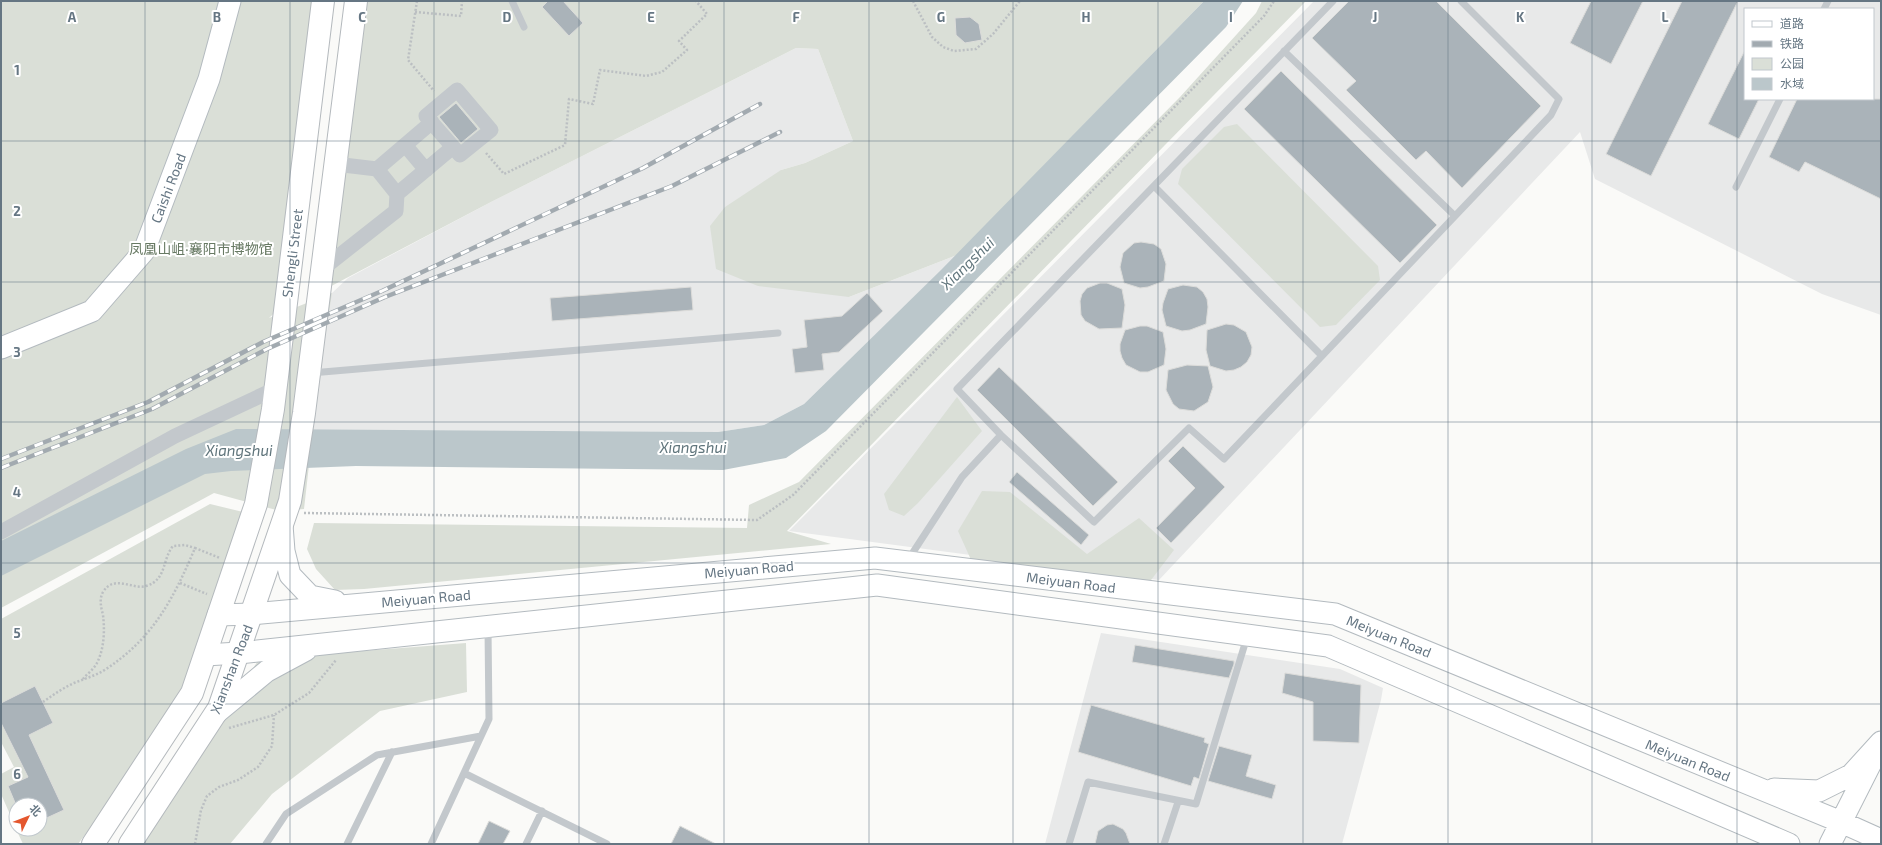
<svg xmlns="http://www.w3.org/2000/svg" width="1882" height="845" viewBox="0 0 1882 845" font-family="'Exo 2','Noto Sans SC',sans-serif">
<style>
.built{fill:#e8e9e9;fill-rule:evenodd}
.green{fill:#dadfd7}
.water{fill:#bbc7cb}
.building{fill:#aab3b9;stroke:#dcdcda}
.lines{fill:none;stroke-linecap:round;stroke-linejoin:round}
.secondary-casing{stroke:#b3babf;stroke-width:23}
.highway-casing{stroke:#b4b9bd;stroke-width:24}
.path{stroke:#bbbfc2;stroke-width:2.5;stroke-dasharray:2 2;stroke-linecap:butt}
.lane{stroke:#c3c8cc;stroke-width:7}
.street{stroke:#c3c8cc;stroke-width:15}
.secondary{stroke:#fff;stroke-width:21}
.highway{stroke:#fff;stroke-width:22}
.rail-casing{stroke:#a2aab0;stroke-width:4.5}
.rail{stroke:#fff;stroke-width:3;stroke-dasharray:9;stroke-linecap:butt}
.grid{fill:none;stroke:#657683;stroke-width:1;stroke-opacity:0.55}
.labels{text-anchor:middle;dominant-baseline:central;stroke-width:4;stroke-linejoin:round;paint-order:stroke}
.street-label{font-size:14px;fill:#657683;stroke:#fff}
.park-label{font-size:14px;fill:#687a64;stroke:#fff}
.water-label{font-size:15px;font-style:italic;fill:#60757c;stroke:#fff}
.grid-label{font-size:13px;text-anchor:middle;font-weight:bold;fill:#657683;stroke:#fff;stroke-width:4;stroke-linejoin:round;paint-order:stroke}
</style>
<rect width="100%" height="100%" fill="#fafaf8"/>
<!-- built -->
<path class="built" d="M1314 1H1881V315L1822 294 1595 179 1580 132 1159 580 789 531ZM1745 9H1873V99H1745Z
M796 48 818 49 853 141 805 163 781 170 849 297 957 255 804 404 764 425 718 432 313 430 134 370 301 307 332 293 348 278 491 202Z
M1101 633 1340 669 1383 688 1381 700 1342 844H1045Z"/>
<!-- green -->
<path class="green" d="M1 1H323L286 302 269 318 332 293 319 377 304 509 280 511 214 493 1 608Z
M356 1H1204L957 255 849 297 758 286 716 269 710 226 725 207 781 170 805 163 853 141 818 49 796 48 491 202 318 293Z
M1262 1H1306L787 531 831 544 364 589 335 590 316 569 307 549 314 523 747 528 749 505 799 482 1180 97 1256 13Z
M1237 124 1378 266 1380 280 1336 325 1320 327 1178 184 1182 169 1224 127Z
M957 397 982 431 918 503 904 516 889 510 884 494Z
M982 491 1010 492 1087 554 1139 518 1174 550 1148 584 972 562 958 531Z
M210 504 243 512 184 693 127 779 78 844H23L16 829H40V805H16V828L1 794V774L14 767 1 742V619Z
M466 643 467 692 380 711 272 794 230 844H142L259 659Z"/>
<!-- water -->
<path class="water" d="M1204 1H1243L1226 27 826 431 786 458 723 470 356 466 231 471 205 474 1 576V541L186 449 236 429 718 432 764 425 804 404 942 269Z"/>
<!-- building -->
<path class="building" d="M548 1H563L583 23 569 36 542 7Z
M1349 1H1436L1541 106 1462 188 1426 151 1416 160 1346 90 1356 81 1312 38Z
M1591 1H1643L1611 64 1570 43Z
M1682 1H1738L1651 176 1606 154Z
M970 17 979 24 982 40 965 43 956 35 955 18Z
M1745 50V99H1759L1739 139 1708 124Z
M1281 71 1437 225 1400 263 1244 109Z
M1797 99H1881V199L1805 162 1799 172 1769 157Z
M456 103 478 129 461 143 439 117Z
M1141 242 1154 244 1161 249 1166 264 1164 281 1148 287 1140 288 1124 283 1120 267 1123 253 1134 243Z
M1100 283H1107L1122 289 1125 305 1122 328 1099 329 1085 321 1081 315 1080 301 1082 294 1087 288Z
M1183 285 1197 287 1203 292 1207 299 1208 307 1206 324 1190 330 1182 331 1166 326 1162 310 1163 303 1168 289Z
M691 287 693 310 552 321 550 298Z
M867 293 883 311 839 352 822 354 824 370 795 373 792 349 807 347 804 320 842 316Z
M1226 324 1234 325 1246 332 1252 347 1251 355 1247 362 1241 367 1234 370 1226 371 1210 366 1206 350 1207 330Z
M1140 326H1147L1163 332 1166 349 1164 365 1148 372H1140L1126 365 1122 358 1120 351V344L1125 330Z
M1187 365 1208 366 1213 387 1208 402 1194 411 1179 409 1173 404 1166 390 1168 370Z
M999 367 1118 482 1093 506 977 390Z
M1183 446 1225 487 1171 543 1156 528 1195 488 1168 461Z
M1017 472 1089 535 1081 545 1009 482Z
M1135 645 1234 661V664L1229 678 1132 662Z
M1285 673 1361 685 1359 743 1313 741V702L1282 693Z
M35 686 53 723 29 735 64 810 40 821V805H16L8 786 28 777 1 723V703Z
M1091 705 1205 738 1204 742 1209 744 1199 779 1194 777 1191 786 1078 752Z
M1219 746 1252 755 1246 776 1276 785 1272 799 1208 781Z
M489 821 510 831 503 844H478Z
M1113 824 1123 829 1126 833 1130 844H1095L1098 831 1107 825Z
M680 826 716 844H671Z"/>
<g class="lines">
<!-- secondary casing -->
<g class="secondary-casing">
<path id="secondary" d="M1 348 92 311 144 251 209 79 230 1
M282 525 284 551 290 575 310 596 335 601
M218 615 252 614 875 558 1335 614 1841 822 1881 840
M205 655 239 653 877 585 1328 646 1789 844
M215 714 267 671 306 650
M1774 789 1819 791 1851 775 1881 742
M1830 844 1872 761"/>
</g>
<!-- highway casing -->
<g class="highway-casing">
<path id="highway" d="M93 844 192 693 256 504 273 409 323 1
M130 844 219 708 290 501 304 413 356 1"/>
</g>
<!-- path -->
<path class="path" d="M417 1 408 60 434 91
M913 1 932 37 943 47 954 51 976 49 993 34 1020 1
M415 12 461 16 462 1
M486 153 504 174 565 145 569 99 593 104 600 70 646 76 662 72 687 50 679 41 707 14 696 1
M304 513 757 520 793 495 1264 16 1274 1
M180 583 207 594
M83 679C87 674 94 669 97 663 104 649 105 631 103 615 101 607 99 599 103 592 114 574 133 590 146 586 167 580 162 559 173 546L185 545 195 548
M43 702C53 695 63 688 74 683 84 679 94 676 103 671 152 640 173 600 195 548L220 558
M229 728 274 715 309 693 336 660
M195 844 201 810 207 796 219 787 238 780 258 767 272 746 274 715"/>
<!-- lane -->
<path class="lane" d="M512 1 524 27
M1333 1 957 389 1001 435 1094 522 1189 428 1224 459 1551 115 1559 99 1461 1
M1824 9 1828 1
M1284 51 1455 216
M1154 186 1322 356
M1736 187 1780 99
M311 373 778 333
M908 560 962 477 1001 435
M464 773 607 844
M266 844 286 814 377 755 481 736
M347 844 392 752
M431 844 489 719 488 629
M526 844 542 811
M1069 844 1088 782 1196 804 1247 637
M1164 844 1178 802"/>
<!-- street -->
<path class="street" d="M457 90 491 130 460 155 426 116Z
M405 145 426 170
M377 169 432 122
M397 194 453 147
M321 270 396 211 397 194 377 169 335 164
M1 532 175 436 275 389"/>
<!-- secondary -->
<use href="#secondary" class="secondary"/>
<!-- highway -->
<use href="#highway" class="highway"/>
<!-- rail casing -->
<g class="rail-casing">
<path id="rail" d="M1 459 148 402 263 342 382 291 643 168 760 104
M1 468 152 409 267 349 385 297 672 186 780 132"/>
</g>
<!-- rail -->
<use href="#rail" class="rail"/>
</g>
<!-- grid -->
<path class="grid" d="M145 1V844M290 1V844M434 1V844M579 1V844M724 1V844M869 1V844M1013 1V844M1158 1V844M1303 1V844M1448 1V844M1592 1V844M1737 1V844M1 141H1881M1 282H1881M1 422H1881M1 563H1881M1 704H1881"/>
<g class="labels">
<!-- street labels -->
<g class="street-label">
<text transform="translate(168 188) rotate(-69)">Caishi Road</text>
<text transform="translate(292 253) rotate(-83)">Shengli Street</text>
<text transform="translate(749 569) rotate(-5)">Meiyuan Road</text>
<text transform="translate(1071 582) rotate(7)">Meiyuan Road</text>
<text transform="translate(426 598) rotate(-5)">Meiyuan Road</text>
<text transform="translate(1389 636) rotate(22)">Meiyuan Road</text>
<text transform="translate(231 669) rotate(-69)">Xianshan Road</text>
<text transform="translate(1688 760) rotate(22)">Meiyuan Road</text>
</g>
<!-- park labels -->
<g class="park-label">
<text x="201" y="248">凤凰山岨·襄阳市博物馆</text>
</g>
<!-- water labels -->
<g class="water-label">
<text transform="translate(967 263) rotate(-44)">Xiangshui</text>
<text x="693" y="447">Xiangshui</text>
<text x="239" y="450">Xiangshui</text>
</g>
</g>
<g class="grid-label">
<text x="72" y="22">A</text>
<text x="217" y="22">B</text>
<text x="362" y="22">C</text>
<text x="507" y="22">D</text>
<text x="651" y="22">E</text>
<text x="796" y="22">F</text>
<text x="941" y="22">G</text>
<text x="1086" y="22">H</text>
<text x="1231" y="22">I</text>
<text x="1375" y="22">J</text>
<text x="1520" y="22">K</text>
<text x="1665" y="22">L</text>
<text x="17" y="75">1</text>
<text x="17" y="216">2</text>
<text x="17" y="357">3</text>
<text x="17" y="497">4</text>
<text x="17" y="638">5</text>
<text x="17" y="779">6</text>
</g>
<!-- border -->
<rect width="1882" height="845" fill="none" stroke="#657683" stroke-width="4"/>
<!-- legend -->
<rect x="1744" y="8" width="130" height="92" fill="#ffffff" stroke="#c1c8cd"/>
<rect x="1752" y="21" width="20" height="6" fill="#ffffff" stroke="#c1c8cd"/>
<text x="1780" y="28" font-size="12" fill="#657683">道路</text>
<rect x="1752" y="41" width="20" height="6" fill="#a2aab0" stroke="#c1c8cd"/>
<text x="1780" y="48" font-size="12" fill="#657683">铁路</text>
<rect x="1752" y="58" width="20" height="12" fill="#dadfd7" stroke="#c1c8cd"/>
<text x="1780" y="68" font-size="12" fill="#657683">公园</text>
<rect x="1752" y="78" width="20" height="12" fill="#bbc7cb" stroke="#c1c8cd"/>
<text x="1780" y="88" font-size="12" fill="#657683">水域</text>
<!-- north arrow -->
<g transform="translate(28 817) rotate(47)"><circle r="19" fill="#ffffff" stroke="#c1c8cd"/>
<path d="M0-3L7 15L0 10L-7 15Z" fill="#e4572e"/>
<text y="-6" font-size="11" font-weight="bold" text-anchor="middle" fill="#657683">北</text>
</g>
</svg>
